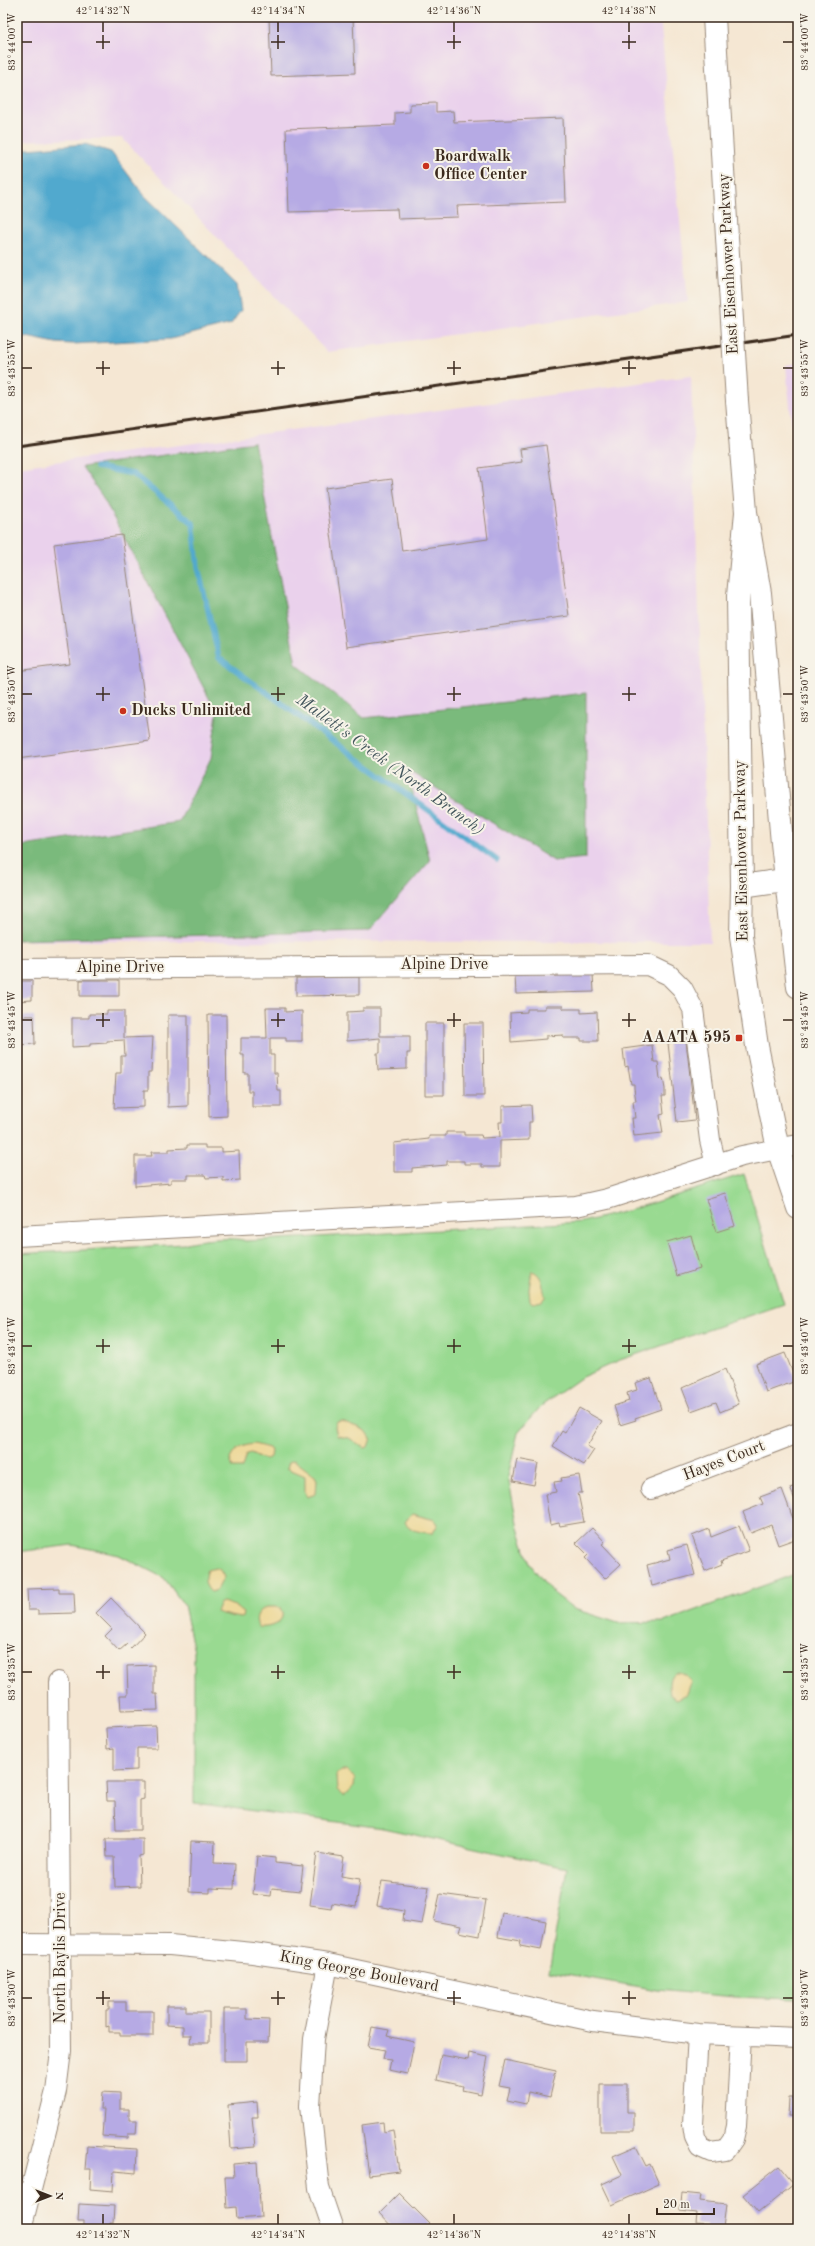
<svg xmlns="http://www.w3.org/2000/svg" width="815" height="2246" viewBox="0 0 815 2246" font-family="'Old Standard TT',serif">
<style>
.built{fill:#ead1ec}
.green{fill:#99da91;stroke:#6a8258}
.forest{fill:#7aba7b;stroke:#5a724c}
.sand{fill:#eeda9e;stroke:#94825e}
.water{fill:#51a9ce;stroke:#466a76}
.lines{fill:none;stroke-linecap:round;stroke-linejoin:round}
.stream{stroke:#51a9ce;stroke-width:5.5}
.building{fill:#b6aae4}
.minor-casing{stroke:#988878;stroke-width:22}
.tertiary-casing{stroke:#988878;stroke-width:24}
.secondary-casing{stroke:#988878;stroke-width:24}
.minor{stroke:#fff;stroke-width:20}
.tertiary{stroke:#fff;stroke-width:22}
.secondary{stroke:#fff;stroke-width:22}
.rail{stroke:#3b2a1e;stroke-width:3}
.secondary-bridge-casing{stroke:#988878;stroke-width:24;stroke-linecap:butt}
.secondary-bridge{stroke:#fff;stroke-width:22}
.ticks{fill:none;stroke:#3b2a1e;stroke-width:1.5}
.poi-dot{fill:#c8321e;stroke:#f7f3e8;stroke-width:1.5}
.labels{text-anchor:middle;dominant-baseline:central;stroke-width:4;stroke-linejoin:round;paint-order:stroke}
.poi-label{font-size:16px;font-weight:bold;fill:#3b2a1e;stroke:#f7f3e8;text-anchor:start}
.street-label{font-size:16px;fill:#3b2a1e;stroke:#f7f3e8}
.water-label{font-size:17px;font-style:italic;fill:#43565c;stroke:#f7f3e8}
.neatline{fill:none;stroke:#3b2a1e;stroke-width:1.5}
.ticks-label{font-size:10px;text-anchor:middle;fill:#3b2a1e}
</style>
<rect width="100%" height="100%" fill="#f7f3e8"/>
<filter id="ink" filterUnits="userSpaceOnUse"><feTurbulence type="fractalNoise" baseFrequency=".025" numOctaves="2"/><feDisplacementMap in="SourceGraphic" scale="8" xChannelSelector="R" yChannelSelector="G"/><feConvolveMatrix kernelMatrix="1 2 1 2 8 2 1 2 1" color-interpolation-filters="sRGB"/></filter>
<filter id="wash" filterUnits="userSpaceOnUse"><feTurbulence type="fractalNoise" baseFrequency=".012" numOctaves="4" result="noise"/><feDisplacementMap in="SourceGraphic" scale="16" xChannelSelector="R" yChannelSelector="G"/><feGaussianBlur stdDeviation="0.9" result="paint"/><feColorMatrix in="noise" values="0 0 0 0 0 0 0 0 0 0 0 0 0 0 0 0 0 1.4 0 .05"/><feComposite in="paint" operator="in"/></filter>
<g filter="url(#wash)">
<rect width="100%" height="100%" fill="#f5e7d3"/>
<!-- built -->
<path class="built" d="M17 17H660L688 302 327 352 122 138 17 141Z
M798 363V490L786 365Z
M691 376 710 942 17 941V467Z"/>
<!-- green -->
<path class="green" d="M744 1174 784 1304 620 1360 582 1377 541 1406 518 1433 508 1476 518 1528 530 1564 551 1591 574 1609 618 1623 664 1622 798 1573V1999L735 1997 657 1990 549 1971 567 1868 383 1828 194 1803V1652L184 1605 164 1578 119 1555 72 1545 17 1552V1254L184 1244C191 1240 238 1236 245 1241L582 1222 627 1211Z"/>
<!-- forest -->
<path class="forest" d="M254 442 296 664 364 718 586 693V858L554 861 407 770 430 861 369 931 17 940V847L179 822 211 758 217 713 102 496 82 467Z"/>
<!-- sand -->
<path class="sand" d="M532 1271C543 1274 543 1288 545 1297L542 1301 533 1303 530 1301 529 1289Z
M342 1421 362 1429 367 1432 371 1438 368 1447 365 1448 349 1438 337 1436 335 1427 337 1422Z
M254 1444 269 1448 271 1451 270 1457 265 1460 251 1453 246 1454 242 1468H233L230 1459C236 1447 242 1446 254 1444Z
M294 1460 315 1476 317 1480 316 1494 307 1497 305 1492V1476L287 1468 289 1462Z
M412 1514 435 1520 438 1524 433 1533C423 1533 410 1531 405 1522Z
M216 1568 220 1570 224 1577 217 1590 211 1592C205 1587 203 1578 207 1570Z
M223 1602 235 1606 243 1612 242 1618C237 1618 221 1614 216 1612L219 1604Z
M267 1607H279C290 1620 271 1629 259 1627 253 1618 258 1611 267 1607Z
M675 1672C684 1672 687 1675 691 1682L687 1694 677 1699 670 1695C669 1686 667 1678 675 1672Z
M340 1771H346L355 1778 354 1787 344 1796 337 1790 336 1775Z"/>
<!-- water -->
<path class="water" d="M85 144 111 152 144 195 237 285 241 310 231 324 171 339 72 344 56 343 17 335V150Z"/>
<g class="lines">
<!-- stream -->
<path class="stream" d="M96 467 133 474 193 523 198 567 219 658 497 860"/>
</g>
<g id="blocks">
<!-- building -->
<path class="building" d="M269 17H353L355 73 271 76Z
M436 103V112L453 111 454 122 563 118 566 202 457 206 458 217 398 219 397 209 289 212 286 129 395 125V113L410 112V104Z
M546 445 569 616 346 647 325 488 392 479 402 551 488 539 479 468 522 462 520 449Z
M122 535 150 741 17 759V671L70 664 54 544Z
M593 974 594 992 516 994 515 976Z
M359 977V995L296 996V978Z
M80 980H119V996H80Z
M17 981H32V1000L17 1001Z
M545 1006H563V1009H581V1013L597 1012 598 1041H581V1038H563V1035L546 1036V1039L511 1042 510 1013 527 1012V1009H545Z
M266 1008H285V1012L302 1011V1041H286V1038H270V1055H274V1073H277L278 1091H281V1107H252V1091H248V1073H244V1055H241V1038H267Z
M363 1008H380V1036H410V1053H407V1069L378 1070 377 1053H380V1038L347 1041V1012L363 1011Z
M107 1011H124V1038L153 1037 151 1072H148V1090H144V1107L114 1108 116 1073H121V1056H125L124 1040 107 1041V1043L90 1044V1046L72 1047V1018H89V1014H107Z
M168 1015H188V1106L168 1107Z
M208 1015H226L227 1116 209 1117Z
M17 1016H34L35 1044 17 1045Z
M425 1023H444V1095H425Z
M464 1023H483L484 1096H465Z
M686 1041 695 1120 677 1122 668 1043Z
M652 1045 654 1062H658L660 1079 663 1078 665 1089V1096H662L664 1114 660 1115 663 1133 634 1136 632 1118H635L633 1101H636L634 1088V1084H631L628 1066 625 1067 623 1049Z
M531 1105 532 1122H529V1140L500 1141V1167H482V1164H464V1161H447V1165L412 1168V1172H394V1143L429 1139V1136H446V1132H464V1135H481L482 1138 500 1137 499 1122H502V1106Z
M187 1145H205V1148H222V1152L239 1151 240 1180 223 1181V1177L206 1178 205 1175H188V1179H171V1183L135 1186V1156H152L151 1152H169V1149L187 1148Z
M725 1193 735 1226 716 1232 706 1199Z
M691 1235 700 1269 677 1276 667 1242Z
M785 1353 796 1381 766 1392 756 1364Z
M725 1369 739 1404 720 1412 716 1402 691 1411 682 1388Z
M651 1378 661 1409 635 1418 636 1420 620 1425 614 1406 629 1401 627 1393 637 1390 635 1383Z
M579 1408 602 1421 587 1446 594 1450 584 1465 553 1446 562 1431 565 1433Z
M517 1459 538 1463 534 1485 513 1481Z
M579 1475 582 1493H578L584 1522 560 1526 559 1523 550 1525 545 1494 556 1492 554 1482 562 1481 561 1478Z
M798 1485V1507L790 1488Z
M782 1489 798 1532V1538L778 1545 771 1525 751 1533 743 1512 763 1504 760 1497Z
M739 1526 749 1551 721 1561 722 1564 705 1571 692 1536 709 1529 711 1537Z
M592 1528 605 1542 602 1544 621 1564 605 1579 585 1558 588 1555 576 1543Z
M687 1545 695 1575 652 1586 647 1565 670 1559 668 1550Z
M59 1588V1593H74L75 1613 38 1614V1610H28L27 1589Z
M111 1598 145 1633 131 1648 127 1644 119 1651 105 1636 112 1629 96 1613Z
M154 1665V1694H157L158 1710 121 1711 120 1695H128L127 1666Z
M156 1726 157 1748H137V1770L114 1771V1748L107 1749 106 1728Z
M106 1782H144V1799L140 1800V1830H116L115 1801H107Z
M106 1839H143V1855L139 1856 140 1886 115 1887 114 1857H107Z
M191 1841 215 1842 214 1863 235 1864 234 1889 210 1888V1893L189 1892Z
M317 1853 344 1857 341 1876 360 1879 356 1907 332 1903 331 1908 310 1905Z
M257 1856 275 1858V1863L303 1866 300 1891 272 1888 271 1896 253 1894Z
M382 1881 429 1887 422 1924 403 1921 404 1911 377 1906Z
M440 1894 486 1900 480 1936 459 1932 461 1926 434 1921Z
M502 1913 546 1921 541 1950 520 1946 521 1941 498 1937Z
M109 2002H126V2011H153V2036H120V2032H109V2026L106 2027V2010H109Z
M167 2006H186V2012H209V2043H190L191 2035H183V2026L167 2025Z
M224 2009H247V2019L269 2020 268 2042H247V2061H224Z
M372 2027 389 2030 387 2036 414 2042 408 2074 389 2070 391 2060 383 2059 385 2050 368 2047Z
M469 2053 488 2057 481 2094 462 2090 463 2086 436 2080 441 2055 468 2060Z
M505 2060 556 2071 550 2097 528 2092 526 2104 507 2100 510 2088 499 2086Z
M600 2084H627V2112H634V2131H600Z
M102 2092 120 2093V2109H129V2120H137L136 2134H128V2138L102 2136 104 2109H101Z
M789 2098H798V2116H788Z
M257 2102 258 2117H252L255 2147 231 2149 228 2105Z
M383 2122 384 2132 393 2130 399 2171 369 2175 362 2125Z
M87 2146 137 2149 136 2173 114 2171 113 2191 90 2189 91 2169H85Z
M636 2146 646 2166 650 2164 659 2184 612 2205 602 2184 622 2175 613 2156Z
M257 2162 261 2217 237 2219 236 2207 227 2208 225 2177H234L233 2164Z
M779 2166 794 2184 758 2213 743 2195Z
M399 2193 430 2224 425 2229H394L379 2213Z
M682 2193 701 2195 700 2201 726 2204 723 2229H706V2224L696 2223 697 2213 680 2211Z
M79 2204 114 2206 113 2223H110V2229H84V2221H78Z"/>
</g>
</g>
<g filter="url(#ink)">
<use href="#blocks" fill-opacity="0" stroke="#988878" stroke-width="1"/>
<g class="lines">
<!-- minor casing -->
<g class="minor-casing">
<path id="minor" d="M17 969 648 965 669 975 682 988 693 1009 710 1140 716 1165
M17 1236 576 1206 607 1199 742 1156 798 1145
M651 1489 798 1433
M17 1944 170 1945 253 1953 328 1964 593 2021 698 2034 798 2038
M328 1964 314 2039 310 2106 319 2188 333 2229
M698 2034 693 2124 695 2137 700 2147 711 2152 725 2150 733 2139 736 2126 741 2036
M21 2229 56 2091 61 2051 58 1682"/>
</g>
<!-- tertiary casing -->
<g class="tertiary-casing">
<path id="tertiary" d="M742 886 798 878"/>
</g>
<!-- secondary casing -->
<g class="secondary-casing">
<path id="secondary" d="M714 17 730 288
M737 401 746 512 760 593 782 843 798 987
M746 512 738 596 742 886 741 936 757 1046 778 1149 798 1208"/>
</g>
<!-- minor -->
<use href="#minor" class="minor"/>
<!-- tertiary -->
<use href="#tertiary" class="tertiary"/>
<!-- secondary -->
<use href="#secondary" class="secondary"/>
<!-- rail -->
<path class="rail" d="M17 446 798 335"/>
<!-- secondary-bridge casing -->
<g class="secondary-bridge-casing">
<path id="secondary-bridge" d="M730 288 737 401"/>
</g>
<!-- secondary-bridge -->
<use href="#secondary-bridge" class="secondary-bridge"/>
</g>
</g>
<!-- ticks -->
<path class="ticks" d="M103 22V32M278 22V32M454 22V32M629 22V32M103 35V49M278 35V49M454 35V49M629 35V49M22 42H32M96 42H110M271 42H285M447 42H461M622 42H636M783 42H793M103 361V375M278 361V375M454 361V375M629 361V375M22 368H32M96 368H110M271 368H285M447 368H461M622 368H636M783 368H793M103 687V701M278 687V701M454 687V701M629 687V701M22 694H32M96 694H110M271 694H285M447 694H461M622 694H636M783 694H793M103 1013V1027M278 1013V1027M454 1013V1027M629 1013V1027M22 1020H32M96 1020H110M271 1020H285M447 1020H461M622 1020H636M783 1020H793M103 1339V1353M278 1339V1353M454 1339V1353M629 1339V1353M22 1346H32M96 1346H110M271 1346H285M447 1346H461M622 1346H636M783 1346H793M103 1665V1679M278 1665V1679M454 1665V1679M629 1665V1679M22 1672H32M96 1672H110M271 1672H285M447 1672H461M622 1672H636M783 1672H793M103 1991V2005M278 1991V2005M454 1991V2005M629 1991V2005M22 1998H32M96 1998H110M271 1998H285M447 1998H461M622 1998H636M783 1998H793M103 2214V2224M278 2214V2224M454 2214V2224M629 2214V2224"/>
<!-- markers -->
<g class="poi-dot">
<circle cx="426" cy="166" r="4"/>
<circle cx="123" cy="711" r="4"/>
<rect x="735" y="1034" width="8" height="8" rx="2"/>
</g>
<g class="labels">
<!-- poi labels -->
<g class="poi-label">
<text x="434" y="157">Boardwalk<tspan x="434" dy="18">Office Center</tspan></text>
<text x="131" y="711">Ducks Unlimited</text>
<text x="731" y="1038" text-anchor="end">AAATA 595</text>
</g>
<!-- street labels -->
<g class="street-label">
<text transform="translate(729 264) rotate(-93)">East Eisenhower Parkway</text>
<text transform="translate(742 851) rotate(-91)">East Eisenhower Parkway</text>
<text x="444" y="965">Alpine Drive</text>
<text x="120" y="968">Alpine Drive</text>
<text transform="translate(724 1461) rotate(-21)">Hayes Court</text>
<text transform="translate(61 1958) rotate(-90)">North Baylis Drive</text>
<text transform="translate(359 1972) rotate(11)">King George Boulevard</text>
</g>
<!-- water labels -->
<g class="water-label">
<text transform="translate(390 765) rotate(36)">Mallett's Creek (North Branch)</text>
</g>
</g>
<!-- margin -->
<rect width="815" height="2246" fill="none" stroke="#f7f3e8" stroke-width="44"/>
<!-- north arrow -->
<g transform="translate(50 2196) rotate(90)" stroke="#f7f3e8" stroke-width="3" paint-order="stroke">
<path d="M0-3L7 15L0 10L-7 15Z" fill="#3b2a1e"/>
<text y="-6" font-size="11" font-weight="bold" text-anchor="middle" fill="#3b2a1e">N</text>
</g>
<!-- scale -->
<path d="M657 2208v6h57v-6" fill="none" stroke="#3b2a1e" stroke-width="2"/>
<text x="663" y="2208" font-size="12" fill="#3b2a1e" stroke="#f7f3e8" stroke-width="3" paint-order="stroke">20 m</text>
<rect x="22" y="22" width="771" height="2202" class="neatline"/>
<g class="ticks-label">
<text x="103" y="14">42°14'32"N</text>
<text x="278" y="14">42°14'34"N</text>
<text x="454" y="14">42°14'36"N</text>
<text x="629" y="14">42°14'38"N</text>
<text transform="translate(11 42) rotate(-90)" y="4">83°44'00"W</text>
<text transform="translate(804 42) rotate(-90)" y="4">83°44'00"W</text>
<text transform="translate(804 368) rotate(-90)" y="4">83°43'55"W</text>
<text transform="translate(11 368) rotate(-90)" y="4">83°43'55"W</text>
<text transform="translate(804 694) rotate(-90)" y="4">83°43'50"W</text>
<text transform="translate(11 694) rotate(-90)" y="4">83°43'50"W</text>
<text transform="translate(804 1020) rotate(-90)" y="4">83°43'45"W</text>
<text transform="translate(11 1020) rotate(-90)" y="4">83°43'45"W</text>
<text transform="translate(804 1346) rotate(-90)" y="4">83°43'40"W</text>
<text transform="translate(11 1346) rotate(-90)" y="4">83°43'40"W</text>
<text transform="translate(11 1672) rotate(-90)" y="4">83°43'35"W</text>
<text transform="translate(804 1672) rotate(-90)" y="4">83°43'35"W</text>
<text transform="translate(11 1998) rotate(-90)" y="4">83°43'30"W</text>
<text transform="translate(804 1998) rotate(-90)" y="4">83°43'30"W</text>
<text x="103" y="2238">42°14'32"N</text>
<text x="278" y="2238">42°14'34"N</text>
<text x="454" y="2238">42°14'36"N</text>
<text x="629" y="2238">42°14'38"N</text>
</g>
</svg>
